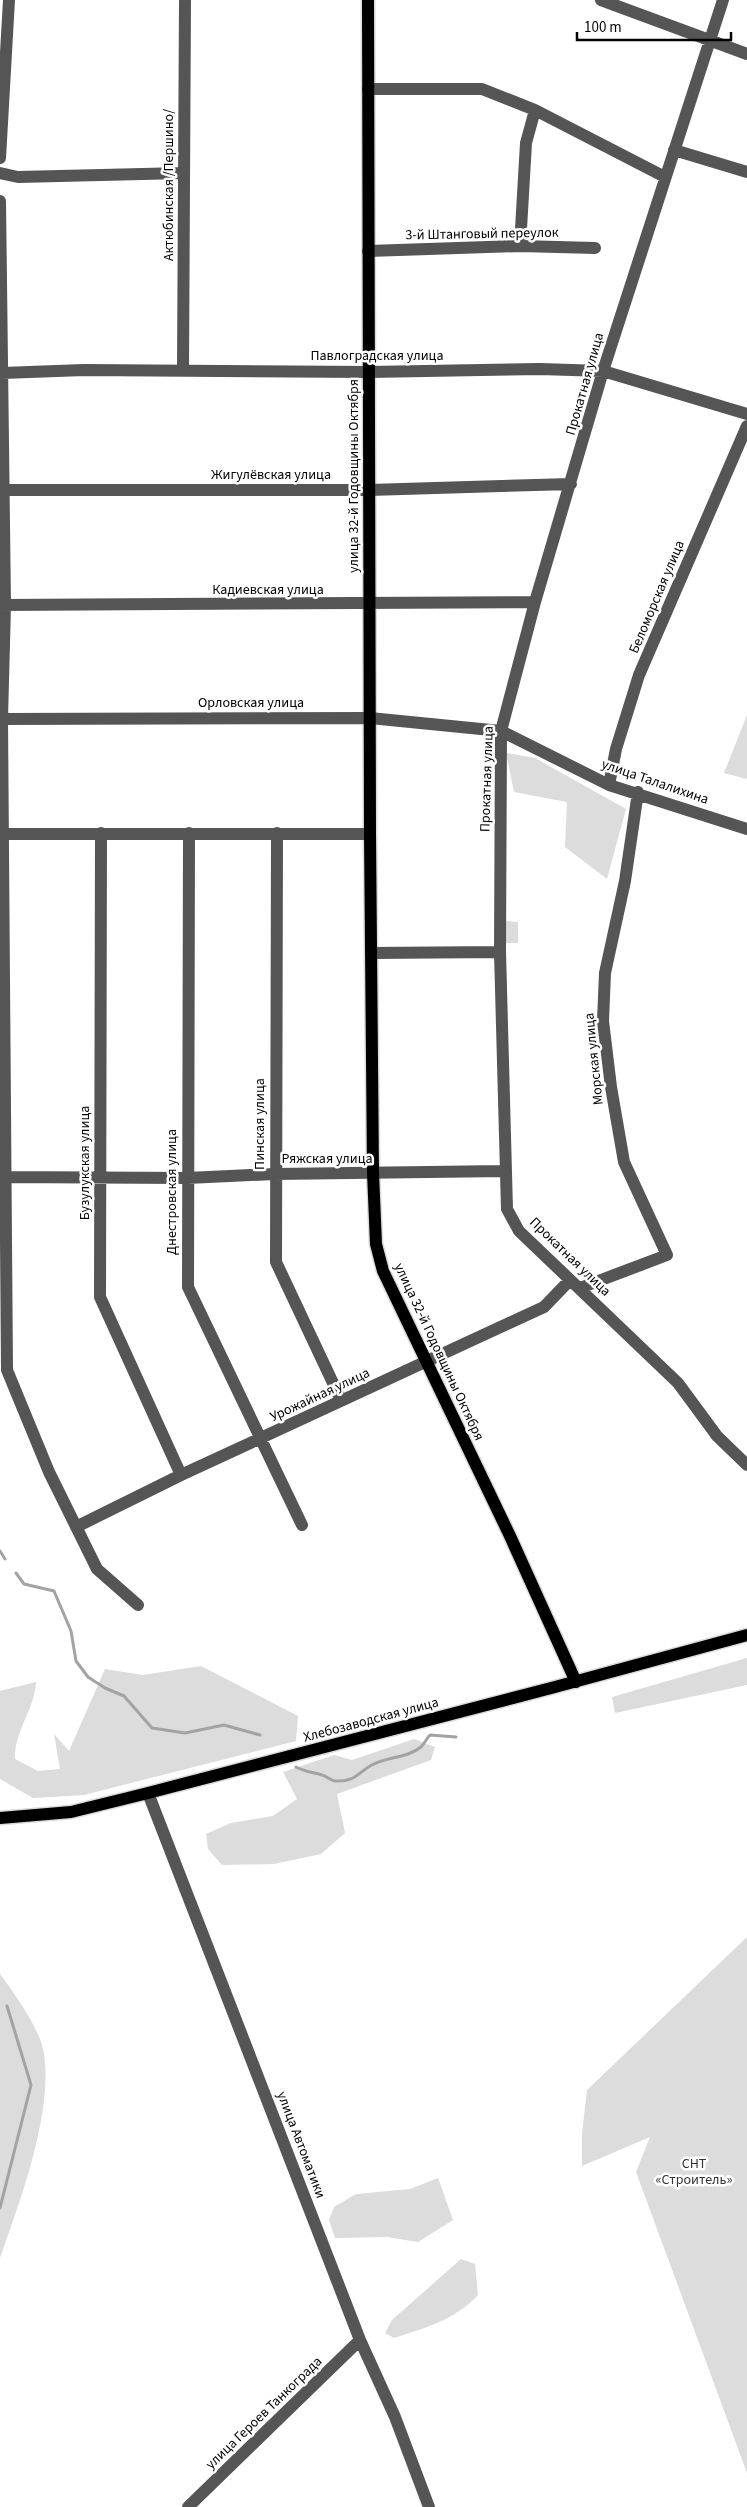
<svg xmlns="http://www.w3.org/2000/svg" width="747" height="2507" viewBox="0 0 747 2507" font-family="'Source Sans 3',sans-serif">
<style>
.green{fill:#dcdcdc}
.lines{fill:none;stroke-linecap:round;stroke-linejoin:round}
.stream{stroke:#a3a3a3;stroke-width:3}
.major-casing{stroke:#dbdbdb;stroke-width:15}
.minor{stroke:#555;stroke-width:12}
.major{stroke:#000;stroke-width:12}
.labels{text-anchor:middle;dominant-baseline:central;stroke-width:5;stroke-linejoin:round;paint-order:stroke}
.street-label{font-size:14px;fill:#000;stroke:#fff}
.park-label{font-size:14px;fill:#333;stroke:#fff}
</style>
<rect width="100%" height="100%" fill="#fff"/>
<!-- green -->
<path class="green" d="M747 715V779L724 773Z
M506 753 535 758 626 809 607 879 565 847 567 802 514 792Z
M506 921 518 922V943H506Z
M747 1658V1685L615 1713 612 1697Z
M201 1666 298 1716 296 1741 84 1795 33 1798 0 1779V1691L36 1682C35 1709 14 1731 15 1759L38 1771 60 1769 54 1734 69 1751 105 1669 143 1675Z
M414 1739 435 1747 431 1760 337 1794 345 1833 321 1854 274 1864 222 1865 208 1849 206 1834 231 1823 273 1816 297 1799 283 1772 334 1755 352 1760Z
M747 1937V2473L636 2172 650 2137 582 2166V2134L587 2090Z
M0 1974C14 1993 41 2030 44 2054 53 2114 20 2201 0 2258Z
M438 2178 453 2220 418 2242 387 2237 335 2238 329 2220 334 2207 356 2194 410 2189Z
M461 2259 475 2264 478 2295C455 2320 425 2328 394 2338L385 2333 392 2320Z"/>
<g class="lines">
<!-- stream -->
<path class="stream" d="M0 1551 5 1559
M16 1573 24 1584 54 1591 71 1631 76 1661 88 1677 105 1688 124 1696 152 1728 185 1733 224 1725 260 1735
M296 1767C305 1772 313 1772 322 1775 327 1776 330 1781 336 1781 354 1782 357 1774 370 1766 386 1756 406 1759 421 1747 424 1744 427 1738 430 1735L456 1737
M0 2208 31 2085 7 2006"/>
<!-- major casing -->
<g class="major-casing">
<path id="major" d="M368 0 370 834 373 1173 376 1244 383 1271 510 1536 576 1682
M0 1818 71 1812 148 1793 555 1687 747 1635"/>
</g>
<!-- minor -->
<path class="minor" d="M601 0 747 54
M723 0 603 371 535 602 501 731 500 952 507 1209 519 1231 678 1383 717 1436 747 1465
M368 89H482L535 110 665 177
M674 150 747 172
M0 158 9 0
M0 173 18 177 184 173
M0 201 5 605 2 719 7 1370 49 1472 97 1569 138 1605
M520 246 526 143 535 110
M368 251 520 246 595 248
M183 370 185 0
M2 373 84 370 369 372 540 369 603 371 747 414
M0 490H369L571 484
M0 605 535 602
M0 719 370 718 501 731 609 785 747 829
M609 785 616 749 639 675 747 426
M101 833 100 1297 181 1475
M189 833 188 1287 302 1525
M277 833 276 1262 341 1400
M4 834H370
M371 953 500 952
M0 1177 187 1178 275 1174 504 1171
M580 1288 667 1255 624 1162 611 1087 603 1021 605 973 625 881 638 792
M76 1527 181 1475 544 1307 570 1280
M148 1793 360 2340 395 2417 429 2507
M188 2507 360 2340"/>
<!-- major -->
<use href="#major" class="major"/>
</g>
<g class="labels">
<!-- street labels -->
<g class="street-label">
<text transform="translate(169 185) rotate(-90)">Актюбинская /Першино/</text>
<text transform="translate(482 234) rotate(-1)">3-й Штанговый переулок</text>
<text x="377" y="356">Павлоградская улица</text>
<text transform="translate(585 384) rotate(-74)">Прокатная улица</text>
<text x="271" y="475">Жигулёвская улица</text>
<text transform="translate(354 476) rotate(-90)">улица 32-й Годовщины Октября</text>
<text x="268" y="590">Кадиевская улица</text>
<text transform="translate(657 597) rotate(-67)">Беломорская улица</text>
<text x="251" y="703">Орловская улица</text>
<text transform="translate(487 779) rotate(-88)">Прокатная улица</text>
<text transform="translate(655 782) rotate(19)">улица Талалихина</text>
<text transform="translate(594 1059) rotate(-96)">Морская улица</text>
<text transform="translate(260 1124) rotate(-90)">Пинская улица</text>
<text x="327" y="1159">Ряжская улица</text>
<text transform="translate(85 1163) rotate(-90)">Бузулукская улица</text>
<text transform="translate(172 1192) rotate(-90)">Днестровская улица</text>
<text transform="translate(570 1257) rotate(44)">Прокатная улица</text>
<text transform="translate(439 1352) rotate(65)">улица 32-й Годовщины Октября</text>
<text transform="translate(320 1395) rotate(-25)">Урожайная улица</text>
<text transform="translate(371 1720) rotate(-15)">Хлебозаводская улица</text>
<text transform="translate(301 2145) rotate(69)">улица Автоматики</text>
<text transform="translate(264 2413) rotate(-44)">улица Героев Танкограда</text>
</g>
<!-- park labels -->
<g class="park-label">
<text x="694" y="2164">СНТ<tspan x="694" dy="16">«Строитель»</tspan></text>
</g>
</g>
<!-- scale -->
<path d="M577 32v8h154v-8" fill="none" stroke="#000000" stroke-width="2.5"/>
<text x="584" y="32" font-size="15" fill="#000000" stroke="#ffffff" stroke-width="4" paint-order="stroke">100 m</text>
</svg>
